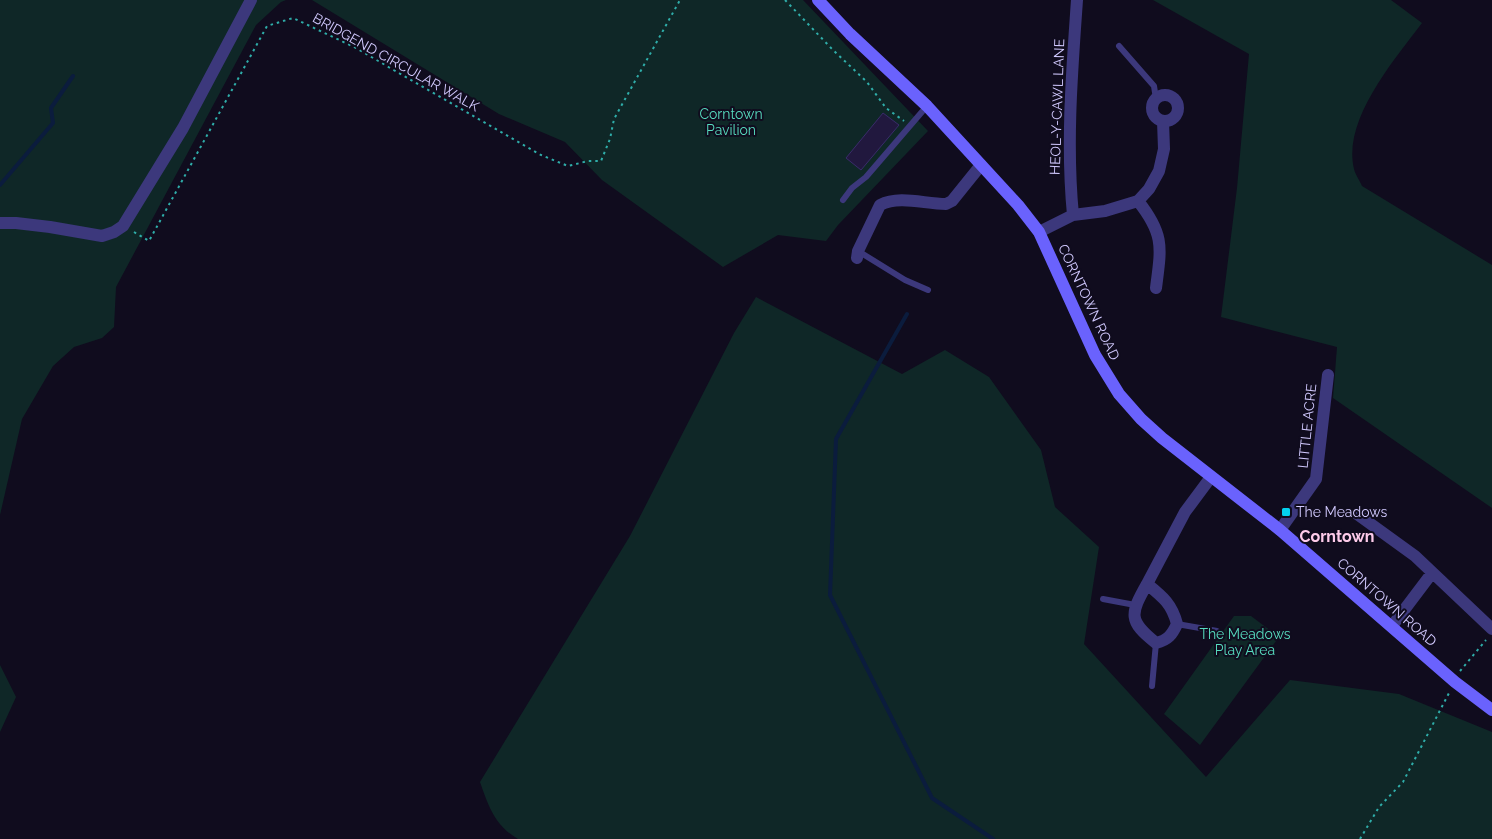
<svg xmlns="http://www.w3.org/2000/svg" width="1492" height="839" viewBox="0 0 1492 839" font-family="Raleway,sans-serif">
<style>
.green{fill:#0f2727}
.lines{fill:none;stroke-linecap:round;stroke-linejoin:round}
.stream{stroke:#0b1c3d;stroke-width:4}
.building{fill:#21183e;stroke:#392b6a}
.path{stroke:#2fada9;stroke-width:2;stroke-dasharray:2.5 4;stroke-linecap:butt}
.lane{stroke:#3c387c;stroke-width:6}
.street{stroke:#3c387c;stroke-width:12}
.secondary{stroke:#6a62fd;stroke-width:12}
.poi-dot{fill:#03d2f0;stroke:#100c1e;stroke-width:2}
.labels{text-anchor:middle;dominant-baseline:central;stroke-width:4;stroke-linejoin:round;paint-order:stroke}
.street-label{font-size:14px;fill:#d1c9fe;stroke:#100c1e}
.park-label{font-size:14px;fill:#57dcbf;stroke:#100c1e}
.poi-label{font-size:14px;fill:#d1c9fe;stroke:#100c1e;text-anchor:start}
.quarter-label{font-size:16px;font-weight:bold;fill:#fecbea;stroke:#100c1e}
</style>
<rect width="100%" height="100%" fill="#100c1e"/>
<!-- green -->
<path class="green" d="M0 0H286L281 2 256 25 116 287 114 327 102 338 74 347 53 366 22 419 0 515Z
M312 0H803L928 131 838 225 826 241 778 235 723 267 602 180 565 142 499 114Z
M1153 0H1391L1422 23C1395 59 1342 120 1354 169 1355 174 1360 181 1362 186L1492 265V508L1333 398 1337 347 1221 317 1237 188 1249 54Z
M756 297 902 374 945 350 989 377 1041 450 1055 507 1099 547 1084 644 1206 777 1290 680 1399 694 1492 732V839H518C495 826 488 805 480 782L630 536 734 333Z
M1234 616H1251L1279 637 1200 745 1164 714Z
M0 665 16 697 0 732Z"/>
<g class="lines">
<!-- stream -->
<path class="stream" d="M0 185 53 123 51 108 73 76
M907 314 836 439 830 595 932 798 993 839"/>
</g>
<!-- building -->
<path class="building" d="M883 113 899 125 861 170 846 158Z"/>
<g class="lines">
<!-- path -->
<path class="path" d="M785 0 833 50 867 82 886 108 904 121
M134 232 149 241 267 26 293 18 354 47 541 155 568 166 588 161H601L610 139 614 119 680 0
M1460 671 1486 640
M1360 839 1379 807 1403 782 1449 693"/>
<!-- lane -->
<path class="lane" d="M1119 46 1154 86 1156 99
M843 200 852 188 866 177 927 106
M858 251 905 280 928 290
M1103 599 1135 605
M1177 624 1217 631
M1152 686 1156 643"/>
<!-- street -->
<path class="street" d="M1152 108a13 13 0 1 1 26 0a13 13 0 1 1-26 0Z
M1138 201C1165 235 1161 248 1156 288
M1073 215C1066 144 1072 71 1077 0
M0 223H16L50 227 102 236 114 232 123 226 183 128 251 0
M1039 232 1073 215 1105 211 1138 201 1149 189 1159 171 1164 149 1163 121
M857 258 858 251 880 205C900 195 924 204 946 204L952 201 981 165
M1357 514 1415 556 1492 629
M1280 530 1316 479 1328 375
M1147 584C1130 614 1128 621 1156 643 1168 640 1172 635 1177 624 1172 604 1163 597 1147 584L1185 512 1211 477
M1392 626 1432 573"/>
<!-- secondary -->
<path class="secondary" d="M818 0 850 34 927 106 1018 205 1039 232 1095 355 1119 394 1141 419 1162 438 1280 530 1455 682 1492 710"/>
</g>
<!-- markers -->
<rect class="poi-dot" x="1281" y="507" width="10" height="10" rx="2.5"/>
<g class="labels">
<!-- street labels -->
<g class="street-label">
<text transform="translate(396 62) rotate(29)">BRIDGEND CIRCULAR WALK</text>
<text transform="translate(1057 107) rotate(-88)">HEOL-Y-CAWL LANE</text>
<text transform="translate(1089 302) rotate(65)">CORNTOWN ROAD</text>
<text transform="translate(1307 426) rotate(-84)">LITTLE ACRE</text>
<text transform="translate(1387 602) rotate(41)">CORNTOWN ROAD</text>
</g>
<!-- park labels -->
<g class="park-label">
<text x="731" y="114">Corntown<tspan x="731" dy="16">Pavilion</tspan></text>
<text x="1245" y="634">The Meadows<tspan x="1245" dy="16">Play Area</tspan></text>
</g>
<!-- poi labels -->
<g class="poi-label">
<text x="1296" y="512">The Meadows</text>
</g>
<!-- quarter labels -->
<g class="quarter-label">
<text x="1337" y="536">Corntown</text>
</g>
</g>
</svg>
